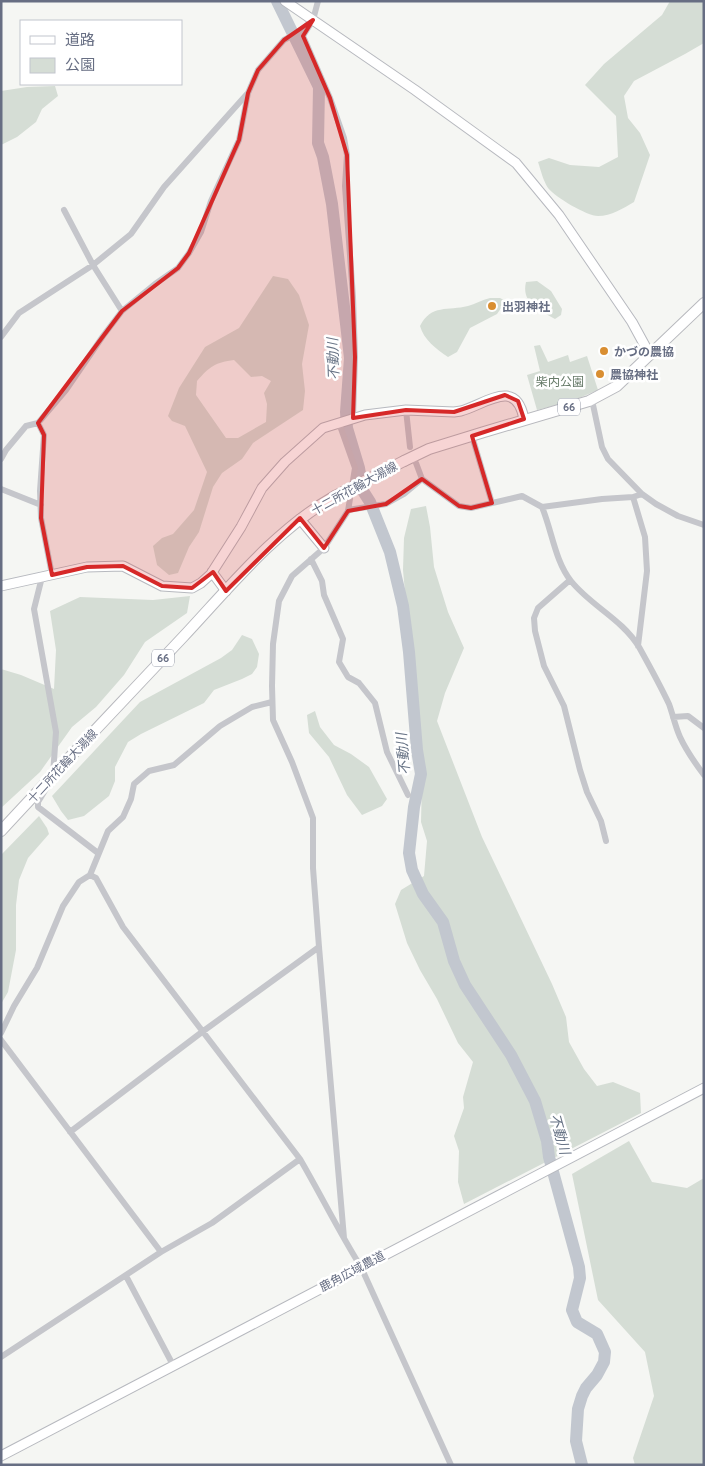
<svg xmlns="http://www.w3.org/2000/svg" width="705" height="1466" viewBox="0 0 705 1466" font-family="Quicksand,'Noto Sans JP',sans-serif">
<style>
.green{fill:#d5ddd5;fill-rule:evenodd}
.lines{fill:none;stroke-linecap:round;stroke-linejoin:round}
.river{stroke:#c2c7cf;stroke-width:12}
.secondary-casing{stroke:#b7b9bf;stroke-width:11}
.primary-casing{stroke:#b8b9be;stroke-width:12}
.street{stroke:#c5c6cb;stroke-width:6}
.secondary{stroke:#fff;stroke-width:9}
.primary{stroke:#fff;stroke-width:10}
.primary-bridge-casing{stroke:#b8b9be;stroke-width:12;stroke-linecap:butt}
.primary-bridge{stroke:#fff;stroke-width:10}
.marked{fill:#d62828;fill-opacity:0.2;stroke:#d62828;stroke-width:4;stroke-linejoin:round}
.poi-dot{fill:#d98e31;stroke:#fff;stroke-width:2}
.labels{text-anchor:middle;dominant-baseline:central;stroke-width:5;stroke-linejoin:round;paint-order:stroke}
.shield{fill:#fff;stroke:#959aa8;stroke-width:1}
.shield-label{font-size:11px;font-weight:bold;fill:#676e83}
.poi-label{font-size:12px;font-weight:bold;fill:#676e83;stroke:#fff;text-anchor:start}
.park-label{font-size:12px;fill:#667a68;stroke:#fff}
.street-label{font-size:12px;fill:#676e83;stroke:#fff}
.water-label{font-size:14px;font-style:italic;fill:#687486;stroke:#fff}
</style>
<rect width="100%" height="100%" fill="#f5f6f3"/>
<!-- green -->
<path class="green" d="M670 1H704V43L685 54 634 81 624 96 628 118 640 133 650 155 634 202C624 208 611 216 598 216 587 216 555 197 548 188 543 180 541 171 538 162L549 158 570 165 599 167 618 157 616 116 585 85 604 64 662 15Z
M55 86 58 96 42 109 36 122 17 137 1 145V91L27 87Z
M273 276 288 279 299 295 309 325 302 364 305 391 303 410 253 443 242 459 222 473 213 487 199 532 189 547 178 573 169 575 157 565 153 546 162 538 173 534 194 510 207 472 185 426 172 421 168 416 179 388 205 347 239 328ZM234 360 251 377 262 376 271 381 264 393 267 404 266 422 238 438H226L196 395 197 381C209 367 216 362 234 360Z
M537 281 551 291 562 309 561 315 555 319C539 310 521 303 526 282Z
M490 298H500L506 301 497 314 470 328 457 352 448 357C436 349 424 340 420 326 431 304 448 311 468 306 475 304 482 300 490 298Z
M540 345 548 362 568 355 570 362 587 356 598 390 572 401 537 410 527 375 540 371 534 346Z
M426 506 430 527 434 567 448 612 464 648 445 693 437 721 482 837 552 984 566 1017 569 1042 584 1069 597 1086 613 1082 640 1093 641 1113 464 1204 458 1182 459 1151 454 1136 464 1108 463 1097 473 1062 458 1043 437 999 420 970 407 943 395 904 401 890 424 876 427 841 421 822 422 779 403 570 404 538 411 509Z
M190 596 187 613 145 642 124 675 96 707 72 727 40 772 1 808V669L21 675 54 689 56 650 50 611 80 597 153 600Z
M242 635 252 639 259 654 257 667 252 674 242 679 214 690 204 703 141 734 128 742 115 767V781L109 796 84 816 68 820 61 811 52 796 140 702 221 658 232 650Z
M315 711 320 727 334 745 351 754 369 767 387 799 382 806 362 815 347 795 329 757 309 733 307 715Z
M39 816 47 828 49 834 28 858 19 880 16 905V950L8 992 1 1004V855Z
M629 1141 652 1182 687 1188 704 1178V1465H635L633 1458 654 1396 645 1352 598 1300 572 1174Z"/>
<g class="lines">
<!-- river -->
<path class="river" d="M277 1 319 87 318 143 323 157 332 204 350 358 346 412 347 428 359 468 363 491 370 502 390 552 403 606 409 652 417 750 421 774 414 807 409 853 412 870 423 894 443 922 454 961 465 985 511 1055 535 1101 547 1141 549 1157 579 1267 580 1278 572 1310 577 1322 597 1334 605 1352 604 1362 597 1375 586 1388 582 1396 578 1409 576 1441 582 1465"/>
<!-- secondary casing -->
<g class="secondary-casing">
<path id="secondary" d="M285 1 415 90 516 163 559 215 632 322 650 355
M300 519 324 548
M212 572 226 591
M1 586 87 567 123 566 162 586 192 588 201 583 211 574 241 527 262 488 285 462 323 428 365 415 406 410 454 412 461 411C486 404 516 377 524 419
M1 1456 704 1088"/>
</g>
<!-- primary casing -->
<g class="primary-casing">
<path id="primary" d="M404 461 429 449 484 432 589 401 617 386 704 303
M1 831C61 766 122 702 183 637 229 588 275 530 335 496"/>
</g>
<!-- street -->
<path class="street" d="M318 1 313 20 303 36 330 98 344 138 347 155 345 186 353 297 355 357 353 418
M64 210 93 265 122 311
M1 337 19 313 93 265 131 234 164 187 247 94
M592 400 602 447 608 459 642 494 656 504 678 516 704 525
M406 410 410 447
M38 423 44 435 40 491 41 518 52 575
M339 423 355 468 348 511 324 548 292 576 279 601 273 644 272 686 273 720 292 762 313 818V868L319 947 344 1238
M472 436 492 503
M1 459 6 450 26 426 38 423 66 390 103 336 122 311 155 284 178 268 189 253 201 232 211 201 239 140 248 93 258 70 284 40 299 32 313 20
M416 463 422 479 459 506 471 508 522 496 542 507 602 499 633 497 642 494
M1 489 41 505
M633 497 645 537 647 571 638 646
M542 507C552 531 555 561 571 581 591 606 622 619 639 647 649 665 660 685 669 704 673 715 675 726 680 737 686 750 695 763 704 775
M348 510 386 504 404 494 422 479
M311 559 322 581 324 595 343 639 339 662 348 677 359 683 375 703 387 752 408 795
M42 577 34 609 56 732 53 775
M570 580 538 608 534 618 535 631 544 666 564 706 580 770 587 792 601 821 606 841
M673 717 688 716 704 728
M49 784 38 802V807L98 853
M90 875 96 878 123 927 300 1159C321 1195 339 1232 361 1267L451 1465
M1 1033 14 1006 37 968 63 906 79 882 90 875 108 831 123 817 131 799 134 784 149 771 174 765 220 726 252 707 272 702
M1 1040 161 1252
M70 1132 202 1032 319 947
M126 1276 173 1365
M1 1357 161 1252 212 1223 300 1159"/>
<!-- secondary -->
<use href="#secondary" class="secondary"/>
<!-- primary -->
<use href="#primary" class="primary"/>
<!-- primary-bridge casing -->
<g class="primary-bridge-casing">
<path id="primary-bridge" d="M335 496 404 461"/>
</g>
<!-- primary-bridge -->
<use href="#primary-bridge" class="primary-bridge"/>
</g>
<!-- marked area -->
<path class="marked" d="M313 20 303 36 330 98 347 155 355 357 353 418 406 410 454 412 505 395 518 401 524 419 472 436 492 503 471 508 459 506 422 479 386 504 348 511 324 548 300 518 226 591 213 572 192 588 162 586 123 566 87 567 52 575 41 518 44 435 38 423 122 311 178 268 189 253 239 140 248 93 258 70 284 40Z"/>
<!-- markers -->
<g class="poi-dot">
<circle cx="492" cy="306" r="5"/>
<circle cx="604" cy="351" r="5"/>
<circle cx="600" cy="374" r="5"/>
</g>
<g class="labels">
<!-- shield labels -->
<g class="shield">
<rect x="558" y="398.5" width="22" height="17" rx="4"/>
<rect x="152" y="649.5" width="22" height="17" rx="4"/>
</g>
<g class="shield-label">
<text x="569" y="407">66</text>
<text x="163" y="658">66</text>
</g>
<!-- poi labels -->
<g class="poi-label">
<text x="502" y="306">出羽神社</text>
<text x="614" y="351">かづの農協</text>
<text x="610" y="374">農協神社</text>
</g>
<!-- park labels -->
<g class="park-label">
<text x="560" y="381">柴内公園</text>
</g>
<!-- street labels -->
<g class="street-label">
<text transform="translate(354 488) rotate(-29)">十二所花輪大湯線</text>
<text transform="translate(62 766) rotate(-47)">十二所花輪大湯線</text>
<text transform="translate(352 1271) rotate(-28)">鹿角広域農道</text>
</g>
<!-- water labels -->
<g class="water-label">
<text transform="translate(333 359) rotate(-92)">不動川</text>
<text transform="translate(403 754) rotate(-95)">不動川</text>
<text transform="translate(560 1134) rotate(74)">不動川</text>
</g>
</g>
<!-- border -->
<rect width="705" height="1466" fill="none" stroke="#676e83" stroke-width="5"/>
<!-- legend -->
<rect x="20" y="20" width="162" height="65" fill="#ffffff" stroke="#c2c5cd"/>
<rect x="30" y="36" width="25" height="8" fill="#ffffff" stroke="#c2c5cd"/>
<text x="65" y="45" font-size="15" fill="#676e83">道路</text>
<rect x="30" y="58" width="25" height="15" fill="#d5ddd5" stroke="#c2c5cd"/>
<text x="65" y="70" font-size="15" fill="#676e83">公園</text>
</svg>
